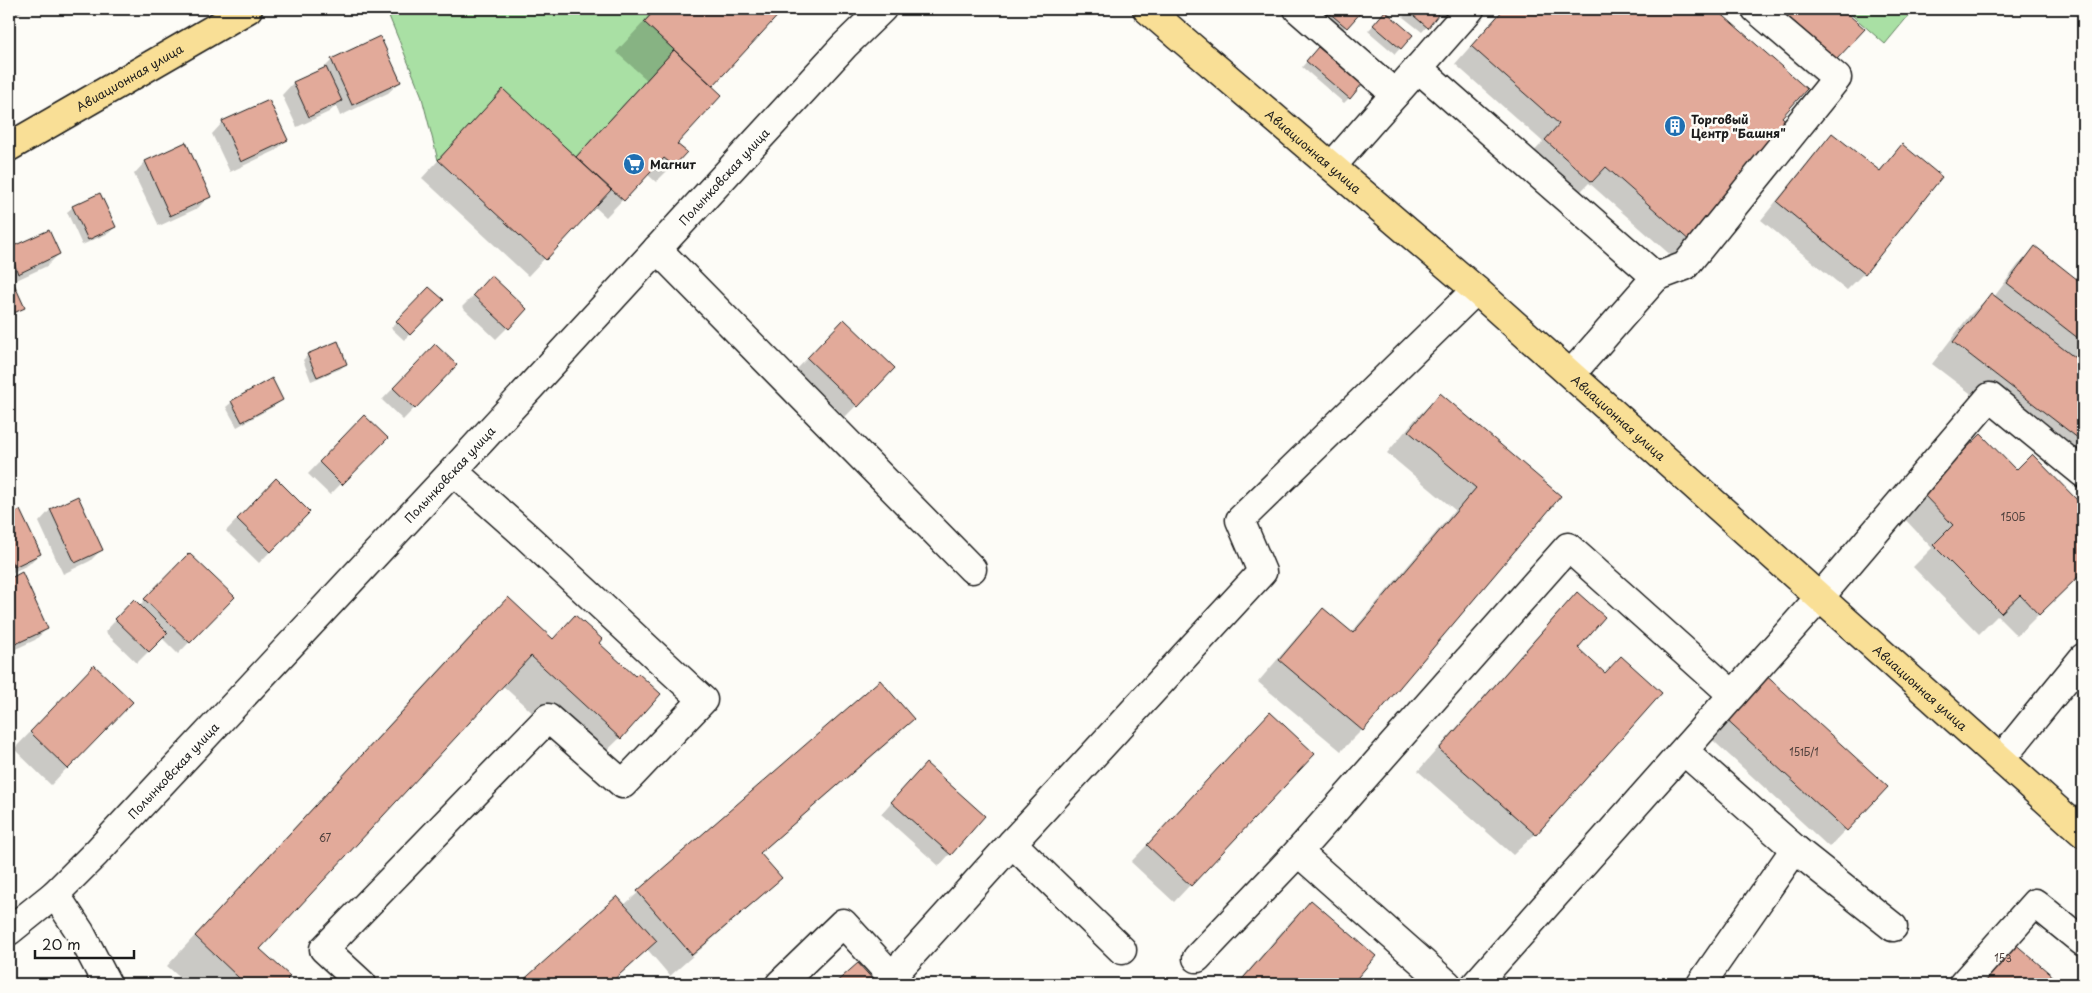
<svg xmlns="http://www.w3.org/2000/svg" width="2092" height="993" viewBox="0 0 2092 993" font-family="'Playpen Sans',sans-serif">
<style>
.green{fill:#a9e0a4;stroke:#627e60}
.shadow{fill:#0003}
.building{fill:#e2aa9a;stroke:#1c1c1c}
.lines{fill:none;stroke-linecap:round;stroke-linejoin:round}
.minor-casing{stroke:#1c1c1c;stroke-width:31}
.major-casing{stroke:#1c1c1c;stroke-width:31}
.minor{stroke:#fdfcf7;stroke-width:28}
.major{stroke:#f9df96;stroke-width:28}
.labels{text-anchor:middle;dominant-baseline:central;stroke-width:5;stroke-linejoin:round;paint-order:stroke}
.number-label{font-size:10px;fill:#4e403c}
.street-label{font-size:12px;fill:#1c1c1c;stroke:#fdfcf7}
.poi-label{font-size:12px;font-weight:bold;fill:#1c1c1c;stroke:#fdfcf7;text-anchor:start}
</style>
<rect width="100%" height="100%" fill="#fdfcf7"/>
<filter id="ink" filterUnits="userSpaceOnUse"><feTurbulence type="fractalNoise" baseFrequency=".02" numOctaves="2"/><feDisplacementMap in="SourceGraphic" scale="10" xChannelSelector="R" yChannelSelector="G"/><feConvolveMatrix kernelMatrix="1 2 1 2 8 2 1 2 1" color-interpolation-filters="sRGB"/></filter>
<g filter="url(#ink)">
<!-- green -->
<path class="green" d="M401 9H656L644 22 674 50 576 157 503 90 438 160 421 94 389 16Z
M1845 9H1914L1885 44Z"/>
<!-- shadow -->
<path class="shadow" d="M9 9H26L9 19Z
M656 9H783L711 86 676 144 685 152 673 165 656 182 647 174 606 217 594 206 528 276 422 178 487 108 575 158 647 80 616 52Z
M1289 9H1362L1329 44Z
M1409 9H1429L1437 15 1422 32 1403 17Z
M1503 9H1714L1805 90 1780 118 1792 127 1674 258 1589 183 1574 198 1529 157 1543 142 1455 64Z
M1733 9H1840L1863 29 1814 80Z
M1380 18 1411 36 1395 54 1368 31Z
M1313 54 1349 98 1344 103 1302 67Z
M332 60 400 82 388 93 340 116 336 106 329 112 297 127 282 95 293 83 323 69Z
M223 122 287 140 275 151 230 172 212 134Z
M1832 135 1878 172 1902 146 1941 177 1864 273 1847 290 1761 220 1816 152Z
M185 144 209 196 198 208 159 226 134 174 145 162Z
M73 207 115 227 109 233 82 245 67 212Z
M48 232 59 254 47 266 12 282 23 307 9 320V250Z
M2035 248 2083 285V479L1932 364 1969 316 1991 295 1994 297 2018 265Z
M429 288 442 300 404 340 391 328Z
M480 289 526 309 496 339 462 307Z
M833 332 893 368 845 417 796 370Z
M435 345 456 365 403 420 382 400Z
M308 355 346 364 340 369 311 381 303 360Z
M1440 395 1559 496 1362 730 1341 751 1258 682 1302 631 1323 609 1351 633 1455 510 1387 453 1418 416Z
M281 400 276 405 237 427 226 407 232 402Z
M364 416 386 438 330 495 308 474Z
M1981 436 2016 472 2032 456 2083 508V526L2077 532 2083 538V570L2017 636 1997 616 1979 634 1913 567 1932 548 1901 515Z
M264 491 309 512 259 563 226 531Z
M77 498 101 550 90 561 63 574 39 522 50 510Z
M20 512 39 554 28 565 9 574V517Z
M189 554 233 597 178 654 162 638 137 663 105 632 123 612 139 606Z
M21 574 47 629 35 640 9 652V580Z
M1578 594 1576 649 1604 674 1535 834 1513 855 1418 771 1556 615Z
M508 599 552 640 597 643 620 738 591 766 502 685 259 949 290 984H187L167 966 479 627Z
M880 681 912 719 891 740 759 854 780 878 758 899 670 976 647 949 609 984H521L616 897 624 905Z
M78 683 67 768 51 785 14 749Z
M1745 690 1886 787 1829 847 1705 733Z
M1254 731 1190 885 1174 902 1131 862Z
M914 776 984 816 939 866 881 814Z
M1311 901 1374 956 1350 984H1237L1289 923Z
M1999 932 2060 984H1953Z"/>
<!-- building -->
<path class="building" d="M656 9H784L713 86 644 22Z
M1319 9H1364L1347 28 1327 11 1325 12Z
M1409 9H1431L1438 15 1428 28 1407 10Z
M1504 9H1716L1807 89 1782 117 1793 127 1691 242 1606 167 1592 182 1545 140 1559 124 1471 46Z
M1779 9H1842L1865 29 1837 59Z
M1385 11 1413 35 1401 49 1373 25Z
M380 36 401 82 352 105 331 59Z
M1318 47 1362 84 1350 99 1306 61Z
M674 50 722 95 677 144 687 152 674 166 664 158 624 201 576 157Z
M326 67 342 101 309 117 293 82Z
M503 89 611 190 546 260 438 160Z
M269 100 288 140 241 162 222 121Z
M1832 133 1880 171 1902 144 1942 177 1865 274 1777 202Z
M186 142 211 197 170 216 145 161Z
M100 193 116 227 88 240 72 206Z
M49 230 60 254 18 274 9 248Z
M2035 246 2083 284V342L2007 283Z
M9 273 25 308 9 315Z
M491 275 527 309 509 329 473 295Z
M429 287 444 300 410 335 396 321Z
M1991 293 2083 364V442L1953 342Z
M844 319 895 368 858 407 807 358Z
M338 341 347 364 317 377 307 354Z
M435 344 457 365 415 409 393 388Z
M272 378 283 400 242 422 231 401Z
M1440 393 1561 496 1363 731 1279 660 1323 608 1353 633 1476 488 1408 431Z
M364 415 388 438 342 485 319 462Z
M1981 434 2016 470 2032 454 2083 506V527L2079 532 2083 536V572L2039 615 2020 595 2001 613 1933 545 1953 525 1921 492Z
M276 478 310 512 271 552 237 519Z
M78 496 103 550 75 563 50 509Z
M20 510 41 554 14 567 9 556V516Z
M189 553 235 597 190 643 144 599Z
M22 572 48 629 9 647V579Z
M1577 592 1605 617 1578 648 1605 673 1621 656 1662 693 1536 835 1439 749Z
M508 597 553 639 575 615 602 639 599 643 635 676 638 673 661 694 621 739 531 656 260 949 290 976 287 979 292 984H233L239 978 195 936Z
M134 599 168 633 149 652 115 619Z
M94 665 133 702 68 769 30 732Z
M1761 671 1888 787 1847 831 1721 715Z
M880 680 914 719 760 853 782 878 692 955 637 891Z
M1270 712 1315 754 1191 886 1147 845Z
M926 763 985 816 951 855 891 802Z
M617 896 657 941 609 984H519Z
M1311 900 1376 956 1352 984H1238Z
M1999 930 2062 984H1953Z
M858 963 877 984H834Z"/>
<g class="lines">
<!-- minor casing -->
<g class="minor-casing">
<g id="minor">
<path d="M1298 9 1395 94"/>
<path d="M1418 68 1656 277 1571 374"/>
<path d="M1332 166 1470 9"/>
<path d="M657 249 972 569"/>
<path d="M1656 277 1685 266 1837 78 1756 9"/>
<path d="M1684 751 1795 849 1893 927"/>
<path d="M2001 759 2083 658"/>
<path d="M1012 843 1122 950"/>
<path d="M55 894 80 932 107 984"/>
<path id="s1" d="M9 931 55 894 96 853 453 471 844 46 882 9"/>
<path d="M1197 958 1298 852"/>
<path d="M892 976 1012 843 1262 572 1240 520 1476 290"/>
<path d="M362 984 324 949 548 718 623 784 703 700 526 536 453 471"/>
<path d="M780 984 843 923 899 984"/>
<path d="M1447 984 1298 852 1568 547 1733 695"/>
<path d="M1476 984 1820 597 1990 397 2083 473"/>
<path d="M1701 984 1795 849"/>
<path d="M1963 984 2035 903 2083 942"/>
</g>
</g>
<!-- major casing -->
<g class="major-casing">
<g id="major">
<path id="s2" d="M1147 9 1476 290 2083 833"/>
<path id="s3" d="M9 147 248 9"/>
</g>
</g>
<!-- minor -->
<use href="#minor" class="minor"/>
<!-- major -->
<use href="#major" class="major"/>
</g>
</g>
<!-- icons -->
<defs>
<g id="building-disc" transform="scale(1.125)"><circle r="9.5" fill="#1f6fb2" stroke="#fdfcf7"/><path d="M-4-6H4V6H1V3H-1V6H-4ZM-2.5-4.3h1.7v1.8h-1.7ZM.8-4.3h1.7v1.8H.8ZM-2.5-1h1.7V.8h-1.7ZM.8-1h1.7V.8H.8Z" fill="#fff"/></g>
<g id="supermarket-disc" transform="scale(1.125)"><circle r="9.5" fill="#1f6fb2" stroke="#fdfcf7"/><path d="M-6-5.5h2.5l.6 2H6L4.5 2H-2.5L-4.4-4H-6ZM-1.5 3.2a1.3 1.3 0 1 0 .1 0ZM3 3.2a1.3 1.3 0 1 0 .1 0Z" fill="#fff"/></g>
</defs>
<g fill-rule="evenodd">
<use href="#building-disc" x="1675" y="126"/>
<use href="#supermarket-disc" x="634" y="164"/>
</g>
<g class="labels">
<!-- number labels -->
<g class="number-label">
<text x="2013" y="516">150Б</text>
<text x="1804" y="751">151Б/1</text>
<text x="325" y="837">67</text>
<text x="2003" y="957">153</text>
</g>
<!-- street labels -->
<g class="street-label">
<text stroke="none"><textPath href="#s3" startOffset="139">Авиационная улица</textPath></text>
<text stroke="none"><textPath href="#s2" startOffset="219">Авиационная улица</textPath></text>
<text stroke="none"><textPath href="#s1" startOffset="1040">Полынковская улица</textPath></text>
<text stroke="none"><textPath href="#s2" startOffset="624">Авиационная улица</textPath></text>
<text stroke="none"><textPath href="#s1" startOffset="635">Полынковская улица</textPath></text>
<text stroke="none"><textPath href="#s2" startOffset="1029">Авиационная улица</textPath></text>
<text stroke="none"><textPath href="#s1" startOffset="230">Полынковская улица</textPath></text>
</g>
<!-- poi labels -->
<g class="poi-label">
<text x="1691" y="119">Торговый<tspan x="1691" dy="14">Центр "Башня"</tspan></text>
<text x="650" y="164">Магнит</text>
</g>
</g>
<!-- margin -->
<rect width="2092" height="993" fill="none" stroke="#fdfcf7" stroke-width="30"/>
<rect x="15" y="15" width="2062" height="963" fill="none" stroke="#1c1c1c" stroke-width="2" filter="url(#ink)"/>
<!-- scale -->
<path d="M35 950v8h99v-8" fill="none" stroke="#1c1c1c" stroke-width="2.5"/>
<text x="42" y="950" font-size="15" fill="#1c1c1c" stroke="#fdfcf7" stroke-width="4" paint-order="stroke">20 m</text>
</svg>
